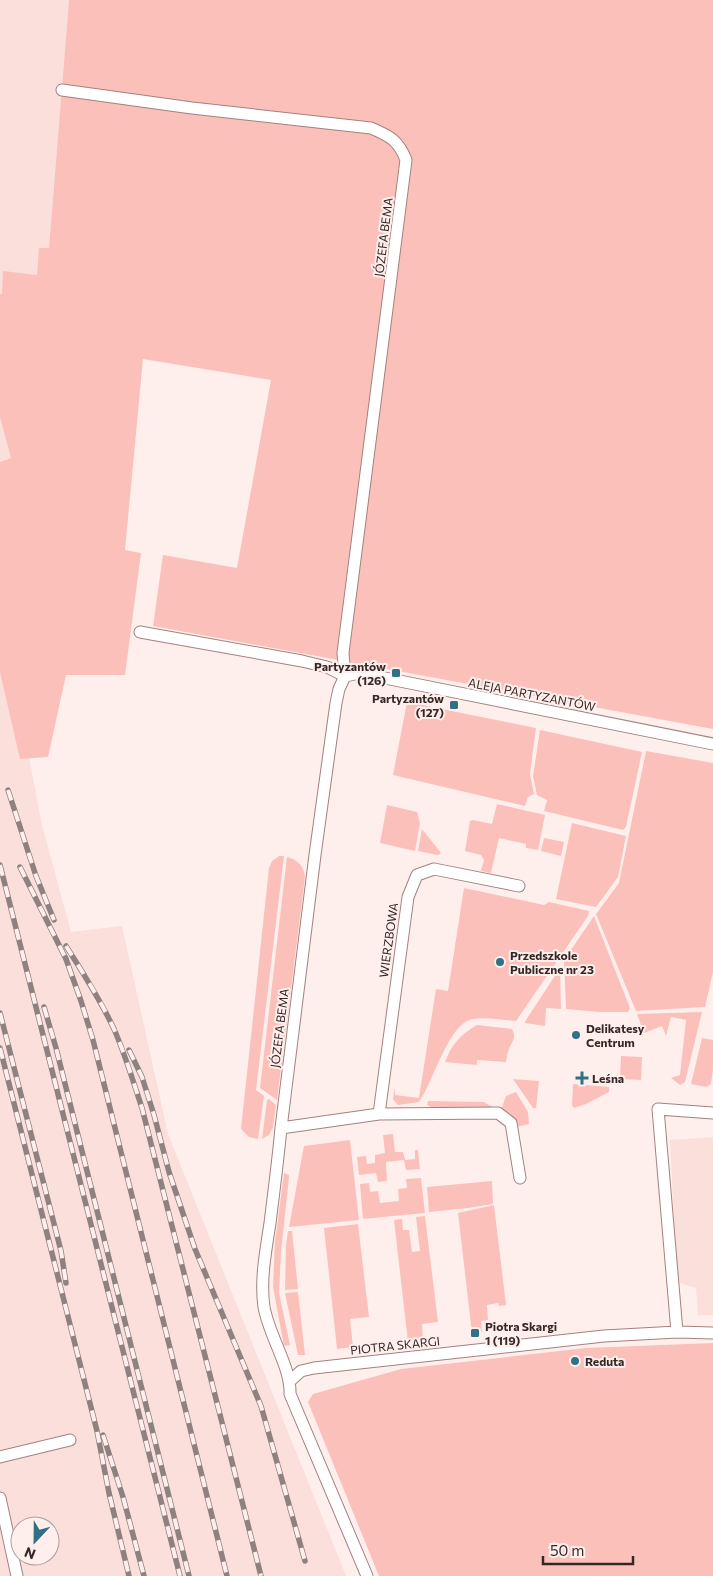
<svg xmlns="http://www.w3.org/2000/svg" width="713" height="1576" viewBox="0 0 713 1576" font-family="Commissioner,sans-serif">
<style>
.built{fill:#fadfdb;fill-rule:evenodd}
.green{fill:#fcc0ba}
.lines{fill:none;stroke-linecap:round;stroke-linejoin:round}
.street-casing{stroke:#a3817e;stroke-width:13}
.street{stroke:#fff;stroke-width:11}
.rail-casing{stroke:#8e817f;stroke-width:5.5}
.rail{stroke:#feefed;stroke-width:4;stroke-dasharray:11;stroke-linecap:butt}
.poi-dot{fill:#327086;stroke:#feefed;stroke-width:2}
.labels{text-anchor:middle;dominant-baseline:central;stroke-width:4;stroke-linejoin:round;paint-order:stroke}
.street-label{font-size:12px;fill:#342725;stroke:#feefed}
.poi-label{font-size:12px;font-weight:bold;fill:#342725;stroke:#feefed;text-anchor:start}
</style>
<rect width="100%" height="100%" fill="#feefed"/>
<!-- built -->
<path class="built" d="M0 0H69L45 299 0 298Z
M0 417 12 458 0 462Z
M0 624 12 668 42 825 71 932 122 926 168 1134 346 1576H0ZM20 1526H50V1556H20Z
M713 1137V1315H698L696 1288 677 1282 670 1140Z"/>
<!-- green -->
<path class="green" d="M69 0H713V729L153 626 163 555 237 568 271 380 143 359 125 550 141 553 125 675H66L48 757 20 759 0 672V462L11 458 0 417V294H2L3 271 37 275 39 248H49Z
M407 702 536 728 530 774 534 794 528 797 525 806 393 775Z
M540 730 642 752 626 827 623 830 544 811 547 800 537 795 533 776Z
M646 751 713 763V972L705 1007 636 1011 596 914 619 883Z
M497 804 545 815 538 850 526 848V844L499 838 491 873 481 871 484 860 481 855 465 851 470 821 473 820 492 824Z
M387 805 417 812 420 823 415 851 380 843Z
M572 823 626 836 618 877 596 907 556 899Z
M422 829 441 853 438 855 418 851Z
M544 838 564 842 561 856 541 851Z
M279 856H284L256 1090 264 1096 258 1139 249 1137 241 1129 269 868 272 861Z
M287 857C298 860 304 866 305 877L277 1100 260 1088Z
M464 888 544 905 549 902 589 911 588 916 516 1021C502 1020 486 1017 473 1019 449 1022 433 1083 419 1102L398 1105 393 1099 395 1087V1095L419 1098 436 989 448 991Z
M594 916 630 1008 628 1012H599L566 1009 564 960Z
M560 968 561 1009 546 1008 545 1026 525 1023 526 1020Z
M702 1012 685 1082 680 1085 671 1078 680 1075 686 1020 671 1017 666 1036 662 1026 644 1033 637 1014Z
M477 1025 512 1029C517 1039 512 1041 509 1049 507 1053 507 1058 506 1062L477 1060V1065L445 1062C451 1045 461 1034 477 1025Z
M702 1038 713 1040V1069L711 1084 706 1087 691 1084Z
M621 1056 642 1057 641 1080 620 1079Z
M513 1079 539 1081 536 1108H533Z
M573 1084 609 1087V1092L586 1104 574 1108 572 1106Z
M516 1092 528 1112 529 1124 516 1127 512 1118 501 1110 506 1096Z
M269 1099 276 1105 273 1127 269 1135 262 1139 267 1100Z
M428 1101 484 1102 494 1108 493 1110 431 1107 427 1105Z
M393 1134 395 1152H403L405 1160 415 1159V1150H418L420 1169 406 1170 404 1160 386 1162 387 1181 378 1182 376 1173 359 1175 357 1157 366 1156 367 1164 375 1163V1155L385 1153 383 1135Z
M350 1140 359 1220 289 1227 304 1146Z
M284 1173 289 1175V1177L281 1252 279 1293 290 1345 284 1346 273 1287 275 1242Z
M421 1178 425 1213 363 1219 360 1184 369 1183 370 1192 378 1191 380 1203 399 1201 398 1189 407 1188 406 1179Z
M492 1181 493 1204 468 1208 429 1212 427 1187Z
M494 1205 506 1305 499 1306 498 1303 487 1305 488 1320 481 1321 482 1332 472 1333 458 1213Z
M425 1216 438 1322 422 1324 423 1341 408 1342 394 1220 402 1219 403 1230H409L412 1252 420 1251 416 1217Z
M358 1224 369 1317 350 1319 353 1347 337 1349 324 1228Z
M288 1231H292L298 1289 285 1290 286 1246Z
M298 1292 305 1355H298L285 1293Z
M713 1343V1576H379L308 1402 313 1394 401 1369 586 1348Z"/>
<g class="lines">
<!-- street casing -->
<g class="street-casing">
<path id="street" d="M62 90 192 108 371 128C390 136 399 141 406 160L343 653 345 676 339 689 336 703 315 855 281 1128C278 1160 274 1191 270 1223 266 1250 260 1279 264 1307 269 1336 291 1367 290 1394L367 1576
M140 632 302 661 327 667 345 676
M345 676 360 673 713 744
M379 1114 408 897 417 875 434 869 519 886
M281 1128 379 1114 498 1113 511 1123 520 1178
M677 1332 658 1109 713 1113
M290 1381 301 1371 314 1368 604 1336 677 1332 713 1333
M0 1457 70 1440
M0 1498 17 1576"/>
</g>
<!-- street -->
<use href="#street" class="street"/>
<!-- rail casing -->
<g class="rail-casing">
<path id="rail" d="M8 790 36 876 54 920
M0 865 180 1576
M20 867 66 959 81 1001 93 1040 227 1576
M66 946C83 973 100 999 114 1029 125 1054 133 1081 142 1108L261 1576
M44 1007 56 1048 189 1576
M0 1013 61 1251 66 1283
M0 1048 97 1431 109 1493 129 1576
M129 1050 142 1077 154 1115 169 1172 195 1249 261 1406 305 1561
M103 1435 123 1497 144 1576"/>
</g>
<!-- rail -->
<use href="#rail" class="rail"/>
</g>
<!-- markers -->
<g class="poi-dot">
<rect x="391" y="668" width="10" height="10" rx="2.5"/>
<rect x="449" y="700" width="10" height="10" rx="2.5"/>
<circle cx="500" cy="962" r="5"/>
<circle cx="576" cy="1035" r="5"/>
<path d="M579.5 1070.5h5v5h5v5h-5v5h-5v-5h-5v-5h5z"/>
<rect x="470" y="1328" width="10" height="10" rx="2.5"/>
<circle cx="575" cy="1361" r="5"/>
</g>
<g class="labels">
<!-- street labels -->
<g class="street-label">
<text transform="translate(383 237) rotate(-83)">JÓZEFA BEMA</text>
<text transform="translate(532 694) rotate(11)">ALEJA PARTYZANTÓW</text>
<text transform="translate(388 940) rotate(-82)">WIERZBOWA</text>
<text transform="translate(279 1028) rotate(-83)">JÓZEFA BEMA</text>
<text transform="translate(395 1345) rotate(-6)">PIOTRA SKARGI</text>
</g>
<!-- poi labels -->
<g class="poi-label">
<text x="386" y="666" text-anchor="end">Partyzantów<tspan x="386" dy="14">(126)</tspan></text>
<text x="444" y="698" text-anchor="end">Partyzantów<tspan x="444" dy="14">(127)</tspan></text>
<text x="510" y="955">Przedszkole<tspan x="510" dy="14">Publiczne nr 23</tspan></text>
<text x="586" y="1028">Delikatesy<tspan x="586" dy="14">Centrum</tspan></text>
<text x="592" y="1078">Leśna</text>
<text x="485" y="1326">Piotra Skargi<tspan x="485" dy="14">1 (119)</tspan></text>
<text x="585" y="1361">Reduta</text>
</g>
</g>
<!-- north arrow -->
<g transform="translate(35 1541) rotate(202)"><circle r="24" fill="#feefed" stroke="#ad9f9d"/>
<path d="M0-4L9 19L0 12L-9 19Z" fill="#327086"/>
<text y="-8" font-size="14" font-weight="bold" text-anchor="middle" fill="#342725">N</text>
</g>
<!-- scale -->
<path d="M543 1556v8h90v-8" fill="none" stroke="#342725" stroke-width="2.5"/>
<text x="550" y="1556" font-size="15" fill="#342725" stroke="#feefed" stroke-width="4" paint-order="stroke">50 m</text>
</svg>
